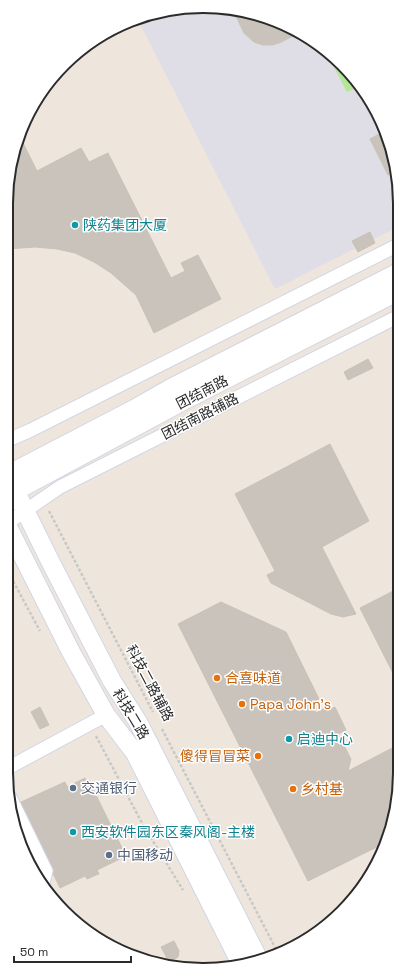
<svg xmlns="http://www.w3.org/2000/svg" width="406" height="976" viewBox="0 0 406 976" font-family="'Space Grotesk','Noto Sans SC',sans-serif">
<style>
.industrial{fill:#dfdde6}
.green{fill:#b3e796}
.building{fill:#c9c3bc;stroke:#c9c2b6}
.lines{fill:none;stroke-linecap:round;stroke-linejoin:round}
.street-casing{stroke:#d2d6e4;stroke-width:15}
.secondary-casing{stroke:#d2d6e4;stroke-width:20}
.path{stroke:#c8c8c8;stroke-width:2.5;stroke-dasharray:3 2;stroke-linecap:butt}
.street{stroke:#fff;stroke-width:13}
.secondary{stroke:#fff;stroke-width:18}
.culture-dot{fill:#0f9aa8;stroke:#fff;stroke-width:1.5}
.food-dot{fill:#e8710a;stroke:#fff;stroke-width:1.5}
.service-dot{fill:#5c6f8a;stroke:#fff;stroke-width:1.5}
.labels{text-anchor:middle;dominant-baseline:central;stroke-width:3;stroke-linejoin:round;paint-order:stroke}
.culture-label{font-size:14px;fill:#0d838f;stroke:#fff;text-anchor:start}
.street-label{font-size:14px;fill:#2b2b2b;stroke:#fff}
.food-label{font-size:14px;fill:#c56008;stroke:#fff;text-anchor:start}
.service-label{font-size:14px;fill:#4e5e75;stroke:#fff;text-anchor:start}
.rim{fill:none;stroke:#2b2b2b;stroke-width:2}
</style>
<rect width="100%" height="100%" fill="#eee6dc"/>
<!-- industrial -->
<path class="industrial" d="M190 6 267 17 313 39 351 73 380 116 398 177V227L275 289 138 20Z"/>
<!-- green -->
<path class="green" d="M330 55 342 65 354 89 347 92 328 56Z"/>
<!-- building -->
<path class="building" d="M234 12 267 17 299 33 279 43 272 45H263L254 42 244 33Z
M350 72 380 116 396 171 388 175 370 139 381 133Z
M19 135 37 171 81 148 89 162 108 153 171 278 185 271 181 263 198 255 221 299 154 333 136 295 111 273 94 262 75 253 57 249 35 247 6 249V203L11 201 7 194 17 139Z
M370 232 375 243 358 252 352 241Z
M368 359 373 368 348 380 344 372Z
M330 444 369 521 322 547 356 614 343 617 331 614 271 583 267 575 275 571 235 494Z
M399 588 400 687 360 608Z
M221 602 286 632 319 699 311 703 316 713 325 708 327 711 335 707 346 730 338 734 351 759 348 771 400 744V773L389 837 387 842 308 881 178 624Z
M40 707 49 725 40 729 31 712Z
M85 778 91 790 93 789 126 856 97 870 99 874 96 875 87 879 85 876 60 888 19 803 65 782 67 787Z
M174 941 179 951 178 957 169 962 161 947Z"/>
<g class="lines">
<!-- street casing -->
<g class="street-casing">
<path id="street" d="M6 441 31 430 398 245
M6 524 60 487 399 316
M6 769 106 715
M10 797 46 871 43 883"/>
</g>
<!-- secondary casing -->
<g class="secondary-casing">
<path id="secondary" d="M6 467 15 490 51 563 112 681 138 722 259 960
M6 474H9L134 409 171 388 399 272
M6 496 185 400 399 291
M6 523 71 652 106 715 135 753 242 966"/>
</g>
<!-- path -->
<path class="path" d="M49 511 153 712
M6 568 40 631
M162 729 278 953
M96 736 143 825 183 890"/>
<!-- street -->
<use href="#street" class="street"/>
<!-- secondary -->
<use href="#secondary" class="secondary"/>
</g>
<!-- markers -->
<g class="culture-dot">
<circle cx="75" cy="225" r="4"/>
<circle cx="289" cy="739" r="4"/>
<circle cx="73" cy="832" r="4"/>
</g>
<g class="food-dot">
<circle cx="217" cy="678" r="4"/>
<circle cx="242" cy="704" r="4"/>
<circle cx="258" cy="756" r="4"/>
<circle cx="293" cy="789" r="4"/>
</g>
<g class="service-dot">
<circle cx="73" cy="788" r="4"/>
<circle cx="109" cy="855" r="4"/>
</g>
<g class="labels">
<!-- culture labels -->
<g class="culture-label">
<text x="83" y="225">陕药集团大厦</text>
<text x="297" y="739">启迪中心</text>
<text x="81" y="832">西安软件园东区秦风阁-主楼</text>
</g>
<!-- street labels -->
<g class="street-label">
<text transform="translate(202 392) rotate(-27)">团结南路</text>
<text transform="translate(200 416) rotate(-27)">团结南路辅路</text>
<text transform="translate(150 683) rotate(62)">科技二路辅路</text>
<text transform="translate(131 714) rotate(59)">科技二路</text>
</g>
<!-- food labels -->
<g class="food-label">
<text x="225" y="678">合喜味道</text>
<text x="250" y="704">Papa John's</text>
<text x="250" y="756" text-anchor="end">傻得冒冒菜</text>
<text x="301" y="789">乡村基</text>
</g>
<!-- service labels -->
<g class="service-label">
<text x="81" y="788">交通银行</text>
<text x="117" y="855">中国移动</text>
</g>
</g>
<!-- crop -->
<path d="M0 0H406V976H0ZM203 13H203A190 190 0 0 1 393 203V773A190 190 0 0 1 203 963H203A190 190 0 0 1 13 773V203A190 190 0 0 1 203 13Z" fill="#fff" fill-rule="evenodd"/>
<path class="rim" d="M203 13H203A190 190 0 0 1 393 203V773A190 190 0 0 1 203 963H203A190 190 0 0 1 13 773V203A190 190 0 0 1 203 13Z"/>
<!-- scale -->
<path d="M14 956v6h117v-6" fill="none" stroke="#2b2b2b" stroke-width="2"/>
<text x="20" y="956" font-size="12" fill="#2b2b2b" stroke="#ffffff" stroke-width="3" paint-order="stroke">50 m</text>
</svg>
